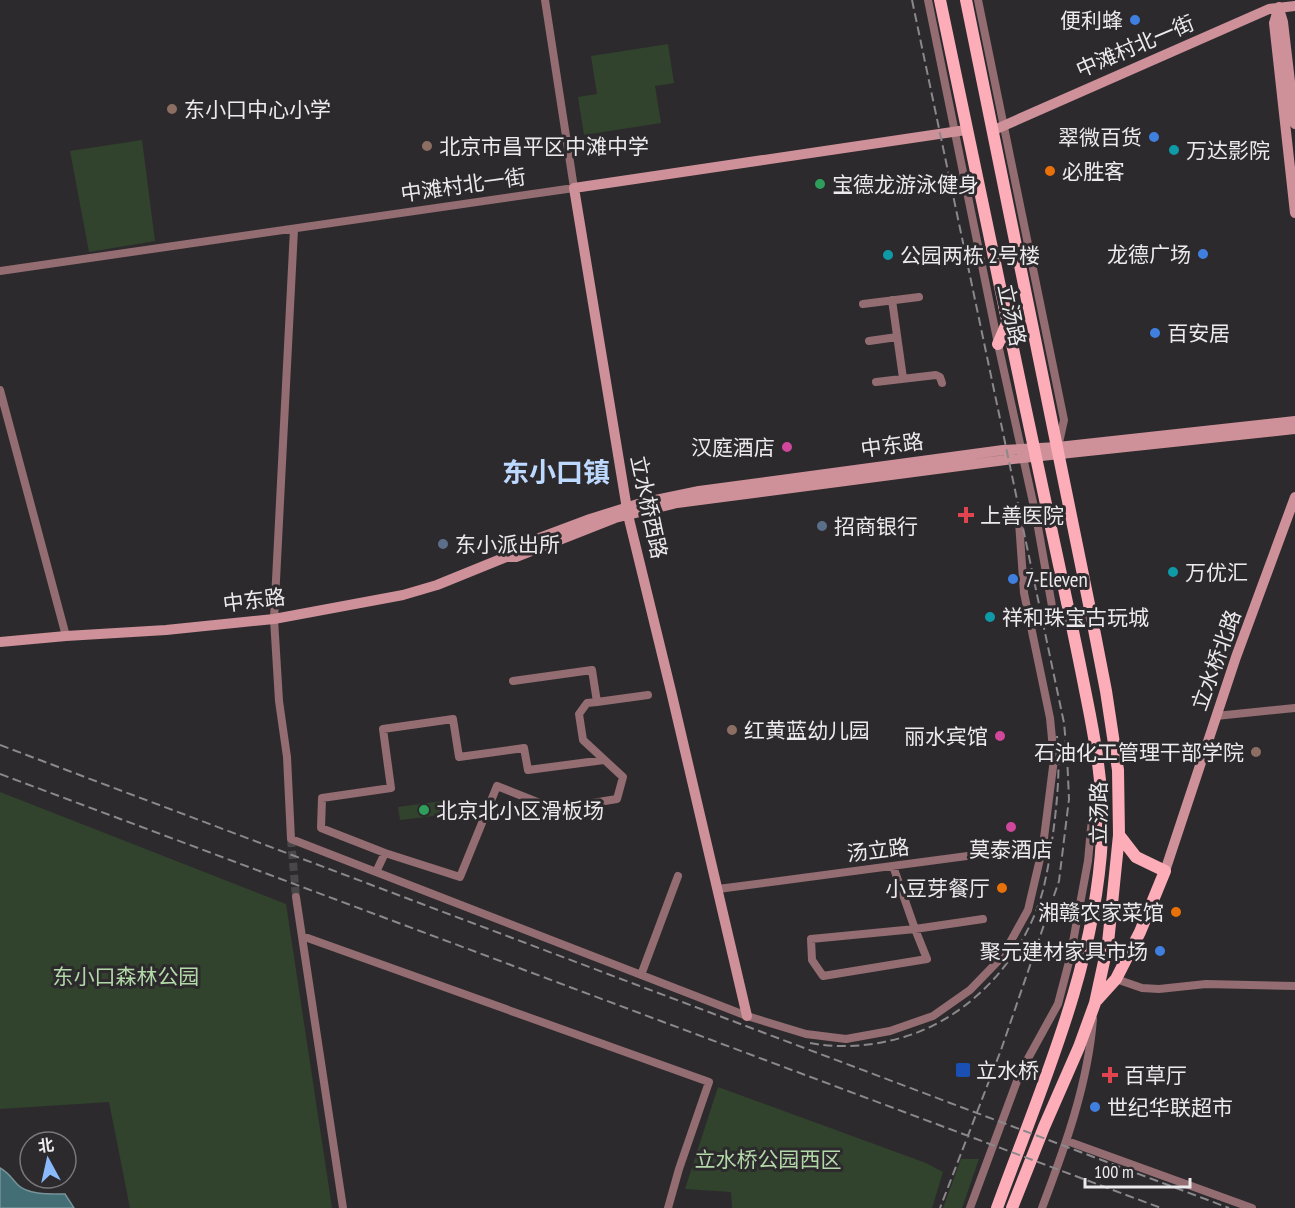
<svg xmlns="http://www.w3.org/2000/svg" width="1295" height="1208" viewBox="0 0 1295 1208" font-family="'PT Sans Narrow','Noto Sans SC',sans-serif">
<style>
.green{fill:#31432c}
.water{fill:#436e76;stroke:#769399;stroke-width:1.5}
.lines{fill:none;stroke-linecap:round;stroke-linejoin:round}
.street-tunnel{stroke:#4a474a;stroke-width:8;stroke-dasharray:8 4;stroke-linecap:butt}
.street{stroke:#936d71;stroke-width:8}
.secondary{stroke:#ce9199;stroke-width:10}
.primary{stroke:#fcadb8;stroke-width:12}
.rail{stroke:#8a888b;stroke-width:2;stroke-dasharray:9 4.5;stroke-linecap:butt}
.shop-dot{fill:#3f7fe0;stroke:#2d2a2e;stroke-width:2}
.education-dot{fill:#8d6e63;stroke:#2d2a2e;stroke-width:2}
.culture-dot{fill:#0f9aa8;stroke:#2d2a2e;stroke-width:2}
.food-dot{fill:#e8710a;stroke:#2d2a2e;stroke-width:2}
.leisure-dot{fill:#2e9e5b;stroke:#2d2a2e;stroke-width:2}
.hotel-dot{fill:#d1479c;stroke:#2d2a2e;stroke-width:2}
.health-dot{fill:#e0444e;stroke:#2d2a2e;stroke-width:2}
.service-dot{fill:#5c6f8a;stroke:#2d2a2e;stroke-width:2}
.transit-dot{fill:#1a4fb4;stroke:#2d2a2e;stroke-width:2}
.labels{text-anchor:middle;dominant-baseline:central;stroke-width:6;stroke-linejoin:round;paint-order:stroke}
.poi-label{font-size:21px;fill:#eceaec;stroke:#2d2a2e;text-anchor:start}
.street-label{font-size:21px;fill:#eceaec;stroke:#2d2a2e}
.park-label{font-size:21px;fill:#b1d8a6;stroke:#2d2a2e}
.district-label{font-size:27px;font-weight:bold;fill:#bed9ff;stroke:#2d2a2e}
</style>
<rect width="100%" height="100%" fill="#2d2a2e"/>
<!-- green -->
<path class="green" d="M668 44 674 83 655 86 661 123 584 135 578 97 597 94 591 56Z
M142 140 155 241 89 252 70 151Z
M0 792 286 904 332 1208H130L109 1102 0 1109Z
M449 800 451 814 400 820 398 807Z
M718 1087 926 1163 943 1172 932 1208H732L731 1192 685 1189Z
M961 1159H979L962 1208H943Z"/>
<!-- water -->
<path class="water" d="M0 1168C9 1173 11 1178 18 1185 28 1195 51 1194 65 1194L74 1208H0Z"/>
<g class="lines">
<!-- street-tunnel -->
<path class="street-tunnel" d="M291 839 296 897"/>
<!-- street -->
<path class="street" d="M928 0 998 344 1036 516 1052 606 1070 626
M978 0 1064 420 1059 443
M294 229 274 619 279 701 287 757 291 839 747 1016 806 1034 846 1039 890 1031 933 1016 970 990 1002 957 1028 910 1043 846 1054 759 1050 718 1024 593 1019 522 1036 516
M0 271 574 188 545 0
M892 300 903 378
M863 304 919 297
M869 341 897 337
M876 382 936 375 940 377 942 383
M0 390 66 636
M513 681 592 670 597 702 648 695
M1216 716 1295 708
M385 853 321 828 322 798 391 788 383 729 453 719 459 757 524 748 528 770 604 760
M893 866 915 929 983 919
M376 872 385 853 460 877 497 786 555 809 617 799 623 777 583 740 579 714 587 703 597 702
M718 889 1043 846
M296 897 343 1208
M915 929 927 959 823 976 812 960 811 939Z
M302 936 709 1082 679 1169 668 1208
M641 975 678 876
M1116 979 1142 988 1159 989 1206 984 1295 986
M1067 1141 1252 1208
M970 1208 1020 1073 1058 1004 1070 958 1088 861 1091 828 1097 792
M1042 1208C1065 1147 1088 1084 1093 1019"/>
<!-- secondary -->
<path class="secondary" d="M1279 7 1274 23 1295 213
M1279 9 1283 22 1295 124
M994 130 1269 9 1295 6
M506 557H516L615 518 677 503 1013 459 1295 429
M0 642 66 636 166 630 274 619 403 595 437 585 506 557 513 551 534 540 590 519 641 503 699 491 1003 450 1058 447 1295 421
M1165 871 1236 657 1295 497
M747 1016 671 691 628 515 574 188 966 130"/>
<!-- primary -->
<path class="primary" d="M940 0C976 179 1015 358 1053 537 1064 588 1075 639 1085 690 1095 739 1104 787 1102 838 1095 969 1041 1087 997 1208
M966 0 1092 619 1106 691 1118 770 1119 835 1108 943 1095 1003 1079 1047 1044 1127 1012 1208
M998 344 1007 323
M1097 1000 1116 979 1140 932 1165 871 1136 857 1119 835"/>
<!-- rail -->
<path class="rail" d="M912 0 1064 723 1067 755 1069 799 1059 881 1001 1050 940 1208
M0 745 1229 1208
M0 774 1161 1208
M810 1043C842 1049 873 1046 904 1037 971 1017 1025 957 1043 890 1049 866 1052 842 1055 818 1058 791 1060 763 1057 736"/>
</g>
<!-- markers -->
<g class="shop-dot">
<circle cx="1135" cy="20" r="6"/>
<circle cx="1154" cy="137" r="6"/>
<circle cx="1203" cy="254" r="6"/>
<circle cx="1155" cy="333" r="6"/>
<circle cx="1013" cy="579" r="6"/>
<circle cx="1160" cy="951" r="6"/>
<circle cx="1095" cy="1107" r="6"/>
</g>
<g class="education-dot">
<circle cx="172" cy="109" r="6"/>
<circle cx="427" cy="146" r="6"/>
<circle cx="732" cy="730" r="6"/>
<circle cx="1256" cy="752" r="6"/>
</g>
<g class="culture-dot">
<circle cx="1174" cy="150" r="6"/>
<circle cx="888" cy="255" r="6"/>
<circle cx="1173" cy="572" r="6"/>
<circle cx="990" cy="617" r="6"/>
</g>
<g class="food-dot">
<circle cx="1050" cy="171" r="6"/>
<circle cx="1002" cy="888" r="6"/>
<circle cx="1176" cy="912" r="6"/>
</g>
<g class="leisure-dot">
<circle cx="820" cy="184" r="6"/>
<circle cx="424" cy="810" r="6"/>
</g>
<g class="hotel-dot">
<circle cx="787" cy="447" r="6"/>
<circle cx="1000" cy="736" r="6"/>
<circle cx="1011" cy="827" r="6"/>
</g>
<g class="health-dot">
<path d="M963 506h6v6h6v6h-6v6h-6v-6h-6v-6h6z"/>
<path d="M1107 1066h6v6h6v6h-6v6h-6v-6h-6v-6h6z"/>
</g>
<g class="service-dot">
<circle cx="822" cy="526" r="6"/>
<circle cx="443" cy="544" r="6"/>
</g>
<rect class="transit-dot" x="955" y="1062" width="16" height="16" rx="3"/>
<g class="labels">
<!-- poi labels -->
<g class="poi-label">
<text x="1123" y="20" text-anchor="end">便利蜂</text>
<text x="184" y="109">东小口中心小学</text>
<text x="1142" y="137" text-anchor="end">翠微百货</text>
<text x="439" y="146">北京市昌平区中滩中学</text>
<text x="1186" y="150">万达影院</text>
<text x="1062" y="171">必胜客</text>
<text x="832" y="184">宝德龙游泳健身</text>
<text x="1191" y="254" text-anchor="end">龙德广场</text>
<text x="900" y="255">公园两栋 2号楼</text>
<text x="1167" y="333">百安居</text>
<text x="775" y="447" text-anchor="end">汉庭酒店</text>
<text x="980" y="515">上善医院</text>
<text x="834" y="526">招商银行</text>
<text x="455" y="544">东小派出所</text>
<text x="1185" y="572">万优汇</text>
<text x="1025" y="579">7-Eleven</text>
<text x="1002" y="617">祥和珠宝古玩城</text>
<text x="744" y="730">红黄蓝幼儿园</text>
<text x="988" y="736" text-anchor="end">丽水宾馆</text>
<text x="1244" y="752" text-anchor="end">石油化工管理干部学院</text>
<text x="436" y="810">北京北小区滑板场</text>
<text x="1011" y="849" text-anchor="middle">莫泰酒店</text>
<text x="990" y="888" text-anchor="end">小豆芽餐厅</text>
<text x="1164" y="912" text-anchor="end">湘赣农家菜馆</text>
<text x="1148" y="951" text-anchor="end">聚元建材家具市场</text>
<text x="976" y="1070">立水桥</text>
<text x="1124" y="1075">百草厅</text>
<text x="1107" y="1107">世纪华联超市</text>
</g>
<!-- street labels -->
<g class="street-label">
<text transform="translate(1135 46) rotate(-23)">中滩村北一街</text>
<text transform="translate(463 185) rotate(-8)">中滩村北一街</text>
<text transform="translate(1012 315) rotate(78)">立汤路</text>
<text transform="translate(892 445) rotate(-8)">中东路</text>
<text transform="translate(649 507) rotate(78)">立水桥西路</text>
<text transform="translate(254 600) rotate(-7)">中东路</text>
<text transform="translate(1216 660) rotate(-70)">立水桥北路</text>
<text transform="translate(1098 813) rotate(-90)">立汤路</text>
<text transform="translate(878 850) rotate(-7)">汤立路</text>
</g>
<!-- park labels -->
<g class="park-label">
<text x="126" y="976">东小口森林公园</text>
<text x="768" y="1159">立水桥公园西区</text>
</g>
<!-- district labels -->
<g class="district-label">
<text x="556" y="472">东小口镇</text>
</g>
</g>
<!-- north arrow -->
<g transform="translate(48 1160) rotate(352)"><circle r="28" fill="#2d2a2e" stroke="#79777a" stroke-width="1.5"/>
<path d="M0-4.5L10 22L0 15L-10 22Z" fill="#8abafc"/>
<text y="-9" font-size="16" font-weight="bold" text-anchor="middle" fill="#eceaec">北</text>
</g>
<!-- scale -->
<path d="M1085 1178v9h105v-9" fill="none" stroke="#eceaec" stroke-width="3"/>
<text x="1094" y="1178" font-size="18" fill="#eceaec" stroke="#2d2a2e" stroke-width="4.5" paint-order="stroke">100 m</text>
</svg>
